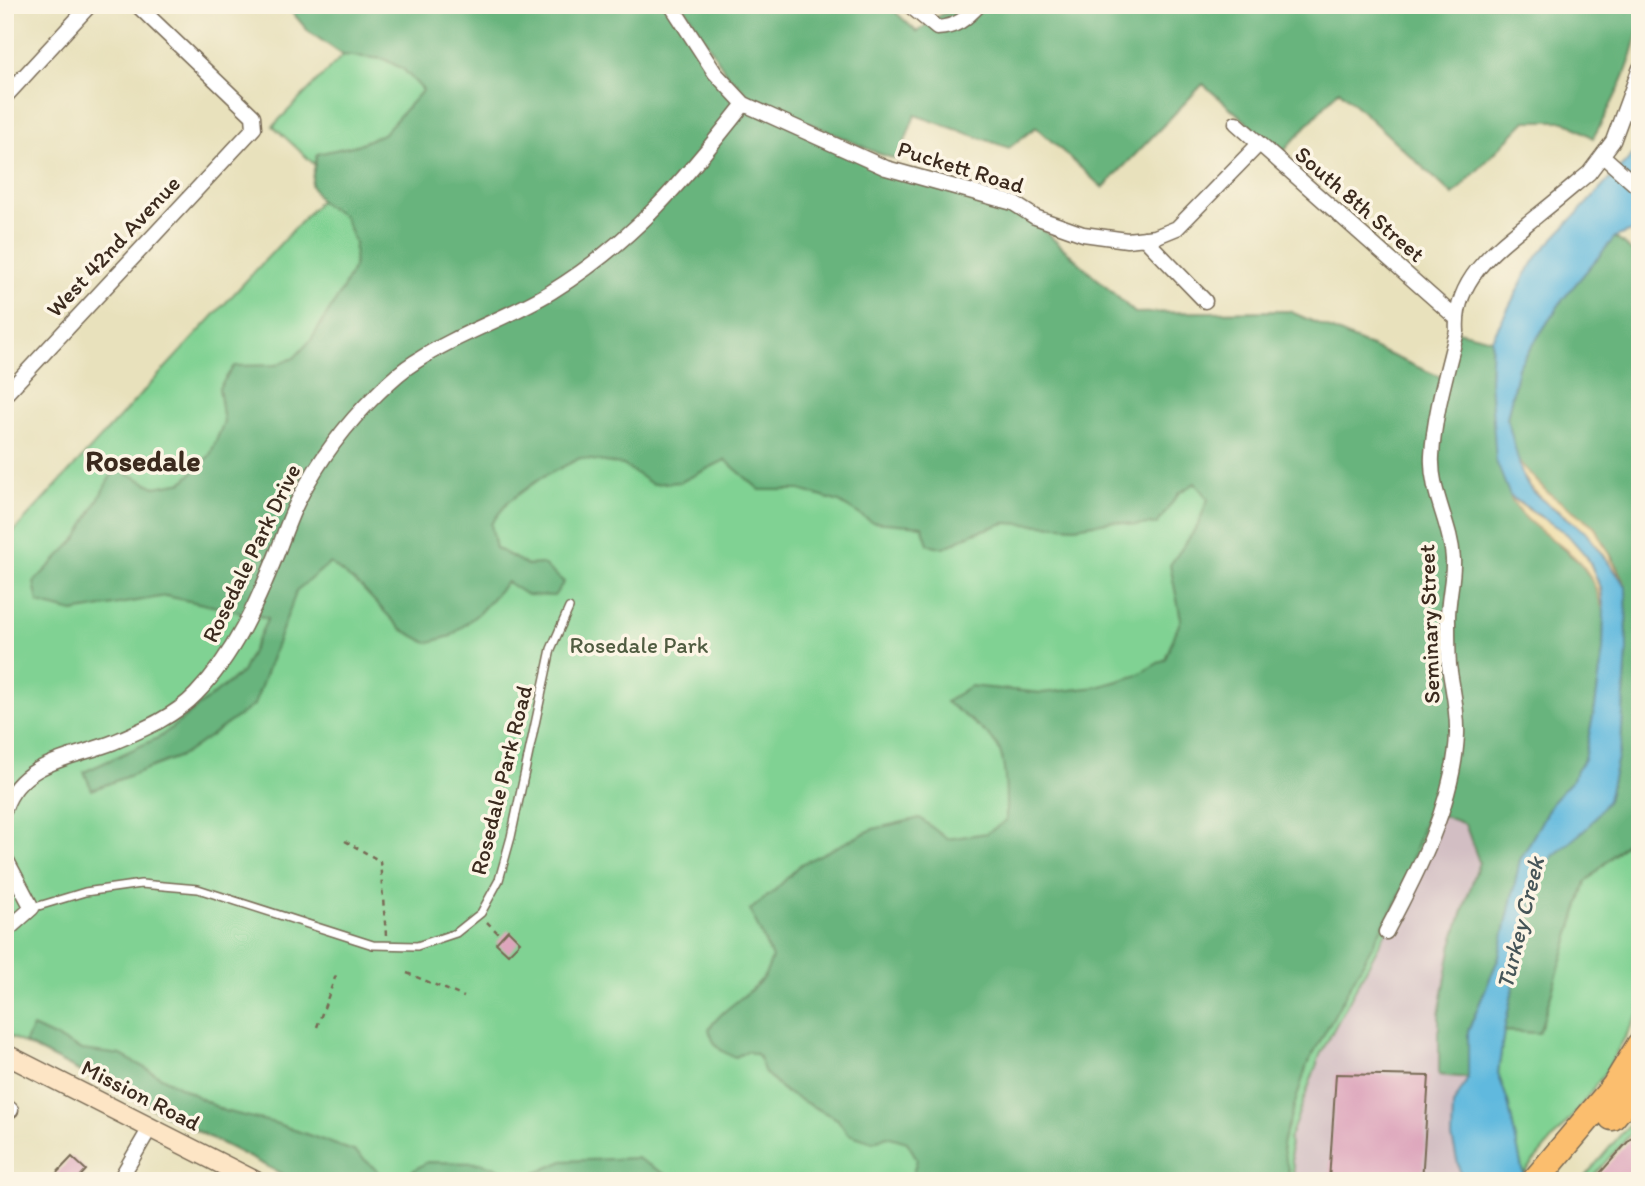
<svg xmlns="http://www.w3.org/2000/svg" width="1645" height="1186" viewBox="0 0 1645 1186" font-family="Itim,sans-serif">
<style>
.industrial{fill:#d2bec3}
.green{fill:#80d293;stroke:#5e7e58;stroke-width:2}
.forest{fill:#68b47d;stroke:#526f4e;stroke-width:2}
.sand{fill:#eeda9e;stroke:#94825e;stroke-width:2}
.water{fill:#61b9de;stroke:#4e727e;stroke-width:2}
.building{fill:#dda5bc}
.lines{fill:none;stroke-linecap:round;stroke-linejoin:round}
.lane-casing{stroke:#786a55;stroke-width:10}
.street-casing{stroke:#786a55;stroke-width:17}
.secondary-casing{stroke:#786a55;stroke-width:22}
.highway-casing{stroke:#786a55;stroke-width:29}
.path{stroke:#786a55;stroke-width:2.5;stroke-dasharray:5 5;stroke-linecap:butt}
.lane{stroke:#fff;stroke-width:7}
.street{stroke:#fff;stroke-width:14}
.secondary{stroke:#fde5c5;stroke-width:19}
.highway{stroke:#fbbe6e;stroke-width:26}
.labels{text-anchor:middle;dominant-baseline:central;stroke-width:7;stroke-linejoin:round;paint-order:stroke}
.street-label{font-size:23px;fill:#3b2a1e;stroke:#fcf5e5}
.park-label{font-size:23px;fill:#505c41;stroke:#fcf5e5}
.water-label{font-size:24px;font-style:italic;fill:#465558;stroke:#fcf5e5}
.district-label{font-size:30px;font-weight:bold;fill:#3b2a1e;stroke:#fcf5e5}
</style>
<rect width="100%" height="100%" fill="#fcf5e5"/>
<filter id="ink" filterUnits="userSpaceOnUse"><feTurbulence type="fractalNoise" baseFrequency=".0143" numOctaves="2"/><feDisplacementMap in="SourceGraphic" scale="14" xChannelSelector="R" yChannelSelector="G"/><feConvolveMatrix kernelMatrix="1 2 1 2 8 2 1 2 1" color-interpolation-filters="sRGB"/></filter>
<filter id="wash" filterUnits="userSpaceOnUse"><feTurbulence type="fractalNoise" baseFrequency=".00686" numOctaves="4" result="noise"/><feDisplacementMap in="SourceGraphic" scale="28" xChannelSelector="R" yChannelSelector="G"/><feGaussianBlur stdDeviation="1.57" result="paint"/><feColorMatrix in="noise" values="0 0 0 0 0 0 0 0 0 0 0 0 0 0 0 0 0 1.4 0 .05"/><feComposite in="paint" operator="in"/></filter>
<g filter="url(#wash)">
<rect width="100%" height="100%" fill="#e8e1bc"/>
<!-- industrial -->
<path class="industrial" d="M1428 809 1465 824 1479 862 1452 945 1439 1014V1075L1468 1078 1453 1105 1452 1138 1462 1181H1295L1289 1140 1321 1052Z"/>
<!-- green -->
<path class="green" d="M343 55 384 59 403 69 744 105 886 168 1013 203 1135 313 1289 311 1453 769 1386 932 1321 1053 1289 1140 1295 1181H296L5 1034V541L381 135 357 145 317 154 315 165 273 126Z
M1640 829V1011L1604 1074 1576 1112 1523 1174 1508 1102 1498 1073 1504 1031 1539 1033 1586 882Z
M1640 1112V1123L1589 1181H1581Z"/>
<!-- forest -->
<path class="forest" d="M286 5H671L744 105 886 168 1013 203 1135 313 1289 311 1445 379 1457 331 1492 339 1490 381 1497 461 1513 503 1525 517 1581 564 1594 584 1604 612 1603 650 1595 707 1584 759 1570 783 1553 801 1520 860 1499 957 1468 1031V1078L1439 1075V1014L1452 944 1479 862 1465 824 1428 810 1401 893 1307 1065 1282 1145 1291 1181H911L917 1159 907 1142 887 1136 873 1142 848 1134 837 1119 785 1092 765 1073 758 1055 747 1051 736 1057C719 1052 713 1045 709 1029 722 1008 746 998 762 979 767 973 769 965 772 958L750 910 774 891 801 864 873 829 920 818 947 839 987 833 1006 821C1006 802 1007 761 997 745 986 730 961 713 946 702L970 686 1042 693 1097 687 1135 676 1165 659 1181 619 1170 565 1197 527 1208 499 1195 483 1179 493 1157 524 1135 525 1114 521 1075 527 1005 523 971 534 944 548 928 544 922 526 872 522 839 502 800 490H760L725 460 681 482 652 484 623 465 580 458 541 478 508 502 491 524 496 548 527 565 542 564 564 582 554 596 527 595 507 582 479 613 451 636 427 643 401 629 362 588 330 563 297 590 254 705 183 755 92 790 84 772 160 737 242 672 268 618 166 596 73 612 38 603 34 582 78 537 110 477 118 469 155 487 183 482 210 455 224 422 219 388 234 366 276 365 294 358 311 340 341 292 354 267 355 243 344 217 320 201 311 185 317 154 357 145 383 134 423 90 403 69 384 59 343 55 308 31Z
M683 5H888L917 32 940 15 957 10 962 5H1640C1640 53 1616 97 1593 138L1565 121H1526L1453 195 1339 90 1282 153 1203 84 1103 188 1036 127 1009 148 915 115 898 160 877 153 751 97 727 74Z
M1615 237 1640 258V829L1586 882 1539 1033 1504 1031 1534 888 1552 857 1608 800 1621 744 1627 650 1626 586 1614 561 1594 526 1547 492 1517 460 1507 418 1518 367 1563 299Z
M33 1027 82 1050 121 1055 224 1111 275 1123 356 1152 380 1173 401 1178 427 1162 481 1163 525 1178 563 1161 637 1158 677 1181H296L24 1043Z"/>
<!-- sand -->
<path class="sand" d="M1517 460 1547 492 1594 526 1626 586C1612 567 1599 545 1582 530 1555 505 1529 499 1517 460Z
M1510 496C1526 511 1547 519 1564 532 1590 551 1600 582 1604 612 1598 595 1593 577 1580 563 1561 541 1522 525 1510 496Z"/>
<!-- water -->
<path class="water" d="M1640 147V231L1629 232 1615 237 1563 299 1518 367 1507 418 1523 478 1533 492 1546 503 1585 532 1626 586 1627 650 1621 744 1608 800 1587 828 1552 857 1534 888 1504 1031 1498 1073 1508 1102 1523 1174 1527 1181H1462L1452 1138 1453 1105 1468 1078V1031L1499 957 1520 860 1553 801 1570 783 1584 759 1595 707 1603 650 1604 612 1601 588 1588 558 1567 534 1510 496 1496 461 1490 381 1492 339 1526 274 1539 254Z"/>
<g id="blocks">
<!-- building -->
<path class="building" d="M508 930 520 942 508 954 496 943Z
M1336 1074 1429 1076 1422 1181H1329Z
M1640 1128V1181H1593Z
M72 1157 86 1170 76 1181H49Z"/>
</g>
</g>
<g filter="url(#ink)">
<use href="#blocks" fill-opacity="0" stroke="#786a55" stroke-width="2"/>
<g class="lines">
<!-- lane casing -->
<g class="lane-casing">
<path id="lane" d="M32 908 85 892 141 884 198 889 373 945 417 946 456 933 481 913 499 880 511 837 551 649 569 608"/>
</g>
<!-- street casing -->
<g class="street-casing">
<path id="street" d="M671 5 715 73 744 104 886 168 1013 203 1035 217 1083 234 1127 240 1155 237 1177 228 1258 145
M909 5 937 28C956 27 966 19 979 5
M5 97 90 5
M1236 123 1456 318
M1603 156 1640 189
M1144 238 1205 301
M5 395 254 128 253 116 137 5
M5 808C21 761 74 758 114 742 142 730 174 717 196 694 234 655 257 603 277 553 284 535 290 516 299 499 319 460 347 423 378 393 389 382 402 370 415 362 457 334 508 318 551 292 634 241 685 179 744 104
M5 857 32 908 5 932
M1386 932C1418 872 1454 803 1457 734 1458 710 1452 688 1449 665 1448 651 1448 636 1448 622 1447 601 1454 580 1453 559 1451 523 1430 493 1432 456 1434 414 1447 372 1457 331 1453 277 1501 245 1538 215 1556 201 1572 187 1589 173L1613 141 1640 68
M5 1105 11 1110
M119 1181 150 1128"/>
</g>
<!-- secondary casing -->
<g class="secondary-casing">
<path id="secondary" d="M5 1054 255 1181"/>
</g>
<!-- highway casing -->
<g class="highway-casing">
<path id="highway" d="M1612 1117 1640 1084
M1535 1181 1615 1086 1640 1045"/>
</g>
<!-- path -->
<path class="path" d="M345 841 380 861 386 935
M487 922 502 937
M407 973 464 997
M317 1027 336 975"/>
<!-- lane -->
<use href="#lane" class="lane"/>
<!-- street -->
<use href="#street" class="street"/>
<!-- secondary -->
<use href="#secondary" class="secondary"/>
<!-- highway -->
<use href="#highway" class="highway"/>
</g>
</g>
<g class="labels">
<!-- street labels -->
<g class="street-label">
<text transform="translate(961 167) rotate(17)">Puckett Road</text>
<text transform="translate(1360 204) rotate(41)">South 8th Street</text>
<text transform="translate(113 246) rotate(-47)">West 42nd Avenue</text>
<text transform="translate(251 553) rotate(-64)">Rosedale Park Drive</text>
<text transform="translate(1429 624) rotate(-92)">Seminary Street</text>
<text transform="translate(501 780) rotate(-76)">Rosedale Park Road</text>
<text transform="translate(141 1095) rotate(27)">Mission Road</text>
</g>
<!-- park labels -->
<g class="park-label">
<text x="639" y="645">Rosedale Park</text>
</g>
<!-- water labels -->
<g class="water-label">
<text transform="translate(1520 923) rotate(-76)">Turkey Creek</text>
</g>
<!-- district labels -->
<g class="district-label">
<text x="143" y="460">Rosedale</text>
</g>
</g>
<!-- margin -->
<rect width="1645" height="1186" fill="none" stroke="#fcf5e5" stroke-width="28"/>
</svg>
